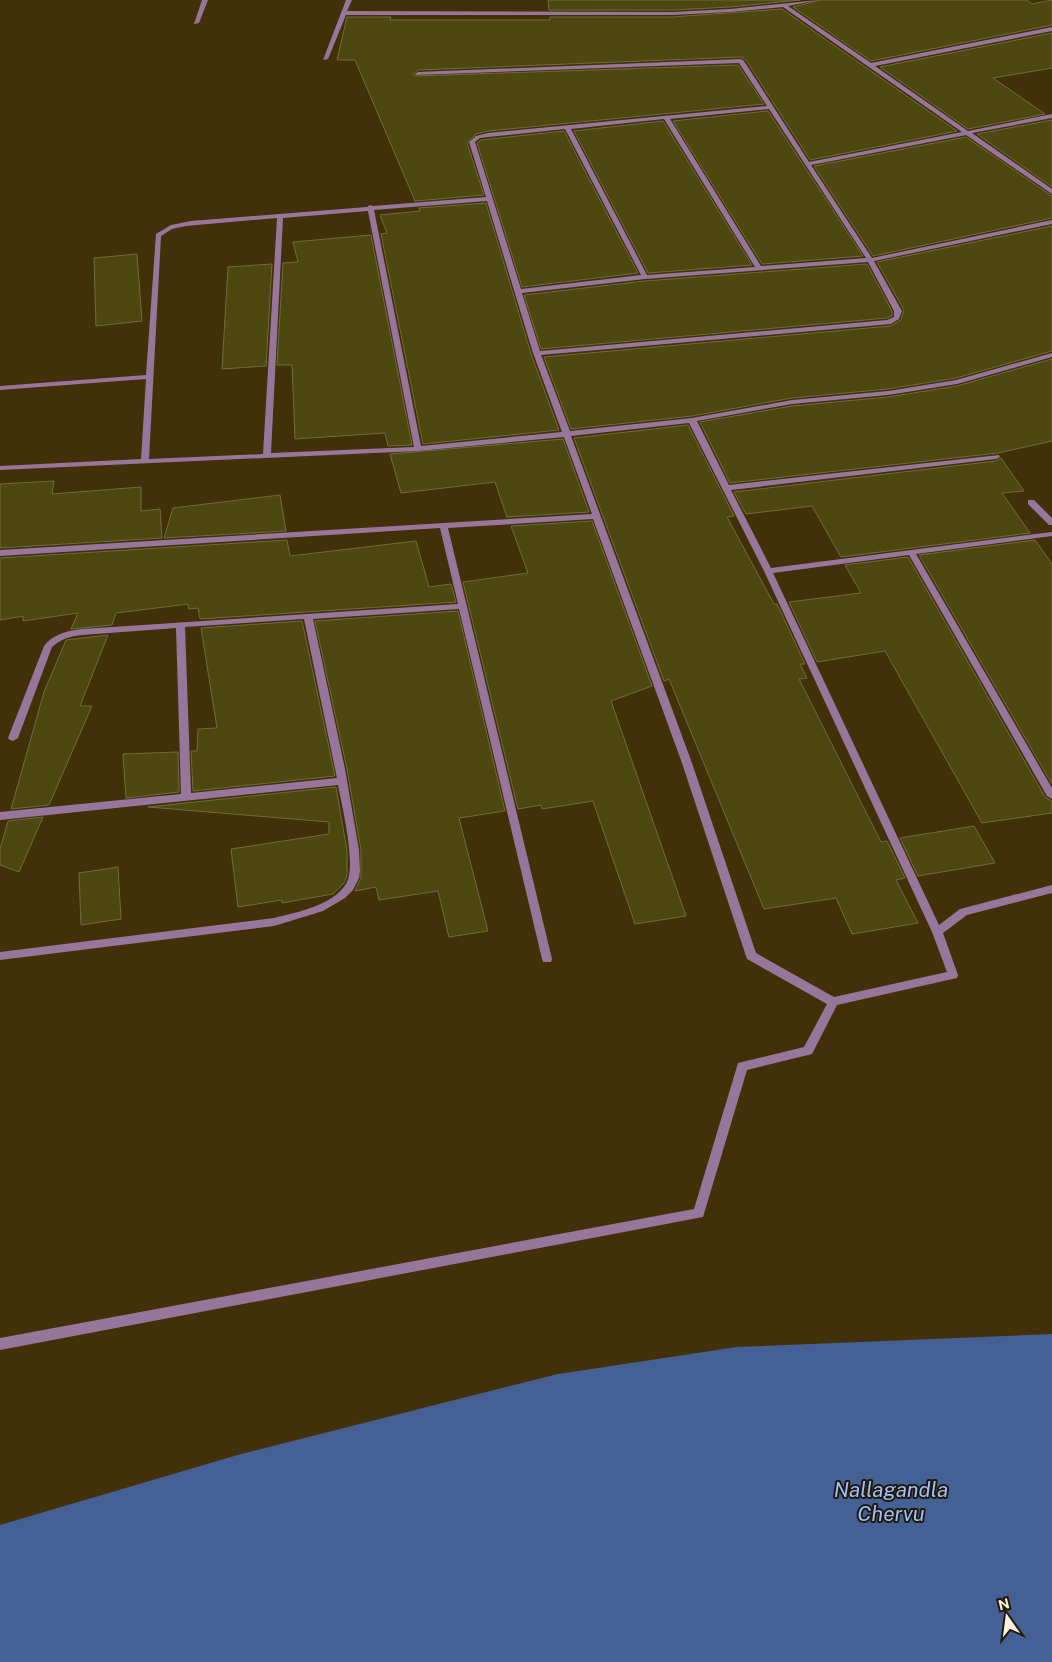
<svg xmlns="http://www.w3.org/2000/svg" width="1052" height="1662" viewBox="0 0 1052 1662" font-family="'Public Sans',sans-serif">
<style>
.water{fill:#456095}
.building{fill:#4d4710;stroke:#706c42}
.lines{fill:none;stroke-linecap:round;stroke-linejoin:round}
.street{fill:#98769b;fill-rule:evenodd}
.labels{text-anchor:middle;dominant-baseline:central;stroke-width:4;stroke-linejoin:round;paint-order:stroke}
.near-water-label{font-size:21px;font-style:italic;fill:#9fbfff;stroke:#211a0a}
</style>
<rect width="100%" height="100%" fill="#423008"/>
<!-- water -->
<path class="water" d="M1052 1334V1662H0V1525L241 1454 558 1374 737 1347Z"/>
<!-- building -->
<path class="building" d="M548 0H800L730 7 672 10H549Z
M821 0H1027L1032 4 1052 0V25L871 61 793 7Z
M782 9 957 131 810 160 746 60 741 57 418 70 413 74 415 76 738 65 764 104 488 131 476 134 467 143 484 195 415 201 355 60H337L347 17H391L390 20H550V17H672Z
M1052 33V68L993 78 1045 114 968 129 880 67Z
M768 111 863 256 762 264 673 121Z
M1052 120V187L977 134Z
M663 121 752 265 648 273 574 131Z
M564 131 638 273 522 287 477 143 481 140Z
M966 137 1052 196V218L873 256 814 166Z
M486 203 531 354 559 430 423 444 381 234 387 233 380 215 420 211 419 208Z
M1052 226V351L956 378 888 389 792 398 692 416 571 429 544 357 891 326 901 320 904 310 877 262Z
M371 235 412 445 388 446 385 433 295 439 292 365H277L283 263 298 262 293 242Z
M137 254 142 321 96 326 94 258Z
M272 264 266 366 222 369 228 267Z
M867 264 892 311V316L887 318 541 349 524 295 645 281Z
M1052 359V441L998 453 730 483 700 422 792 406 888 397 957 386Z
M688 425 734 516 727 517 774 604H777L805 664H800L807 678 799 679 881 842 887 841 905 878 896 880 918 923 852 934 836 898 764 909 669 679 664 681 574 438Z
M563 439 589 512 507 517 495 482 401 493 390 454Z
M1001 458 1024 491 1002 493 1030 533 841 557 812 506 746 514 734 492 996 461Z
M54 481 52 494 141 487V511L160 509 162 538 0 548V484Z
M280 495 286 531 164 538 173 508Z
M592 521 652 686 611 701 686 916 635 924 593 801 542 809 541 805 518 809 463 582 528 573 511 526Z
M287 540 290 556 416 541 429 587 451 584 456 602 200 619 198 608 189 609 188 604 116 613 112 625 71 629 78 613 23 621V616L0 620V558Z
M1035 540 1052 564V784L919 555Z
M908 557 1045 797 1052 801V813L982 823 885 651 817 662 789 602 861 593 845 565Z
M458 611 505 811 459 818 488 931 449 937 438 891 379 900 376 887 355 891 361 878V850L347 769 315 621Z
M302 621 335 776 193 791 191 751H197L198 729 217 728 201 628Z
M108 635 80 706H92L49 805 11 809 44 692 66 640Z
M178 752 179 792 126 798 123 754Z
M336 787 347 851V875L344 883 333 894 282 903V900L238 907 231 849 329 834V822L148 807Z
M43 817 19 872 0 865V849L8 821Z
M974 826 995 863 918 876 900 838Z
M118 867 121 919 81 925 79 873Z"/>
<g class="lines">
<!-- street -->
<path class="street" d="M202 0H208L199 23 194 24Z
M346 0H352L347 11 672 12 730 9 819 0 788 6 871 63 1052 27V31L875 66 968 131 1052 114V118L972 133 1052 189V194L966 135 811 165 872 258 1052 220V224L874 261 902 311 899 319 891 324 541 355 570 431 692 418 792 400 888 391 956 380 1052 353V357L957 384 888 395 792 404 697 421 729 485 999 455 1000 457 996 459 731 490 771 568 1052 532V536L916 554 1052 788V799L1047 796 909 555 773 573 939 925 960 909 1052 885V893L967 915 943 933 958 975 957 978 837 1005 812 1054 747 1070 703 1217 0 1350V1338L694 1209 738 1063 804 1047 827 1004 747 959 746 956 682 763 593 519 448 528 552 959 551 962H543L542 959 459 609 313 619 345 769 359 850 360 871 359 878 353 890 345 898 323 911 274 926 0 960V952L274 918C297 912 332 906 346 884 357 867 342 806 338 785L0 820V812L181 794 176 628 82 635C70 636 61 639 52 647L18 738 13 741 10 740 8 738 44 646C53 634 67 631 82 629L458 604 440 528 0 556V550L592 514 564 437 418 451 0 470V466L141 459 146 379 0 390V386L146 375 156 234 171 225 191 221 367 207 370 205 373 206 486 197 469 142 476 136 488 133 767 106 739 63 416 75 415 74 418 72 741 59 744 61 809 162 962 132 783 7 730 12 672 15H346L328 59 323 60ZM769 109 866 258 761 266 670 119ZM664 119 755 267 647 275 571 129ZM565 129 641 275 521 289 475 142 480 138 488 137ZM487 201 533 353 562 432 421 446 374 210ZM368 211 414 447 271 453 283 218ZM277 218 263 454 149 459 161 236 172 229 186 226ZM868 262 894 311V317L887 320 540 351 522 293 645 279ZM689 423 764 571 932 932 947 972 834 997 756 953 692 763 571 436ZM304 619 337 778 191 793 185 627Z
M1028 500H1034L1052 518V525H1049L1028 504Z"/>
</g>
<g class="labels">
<!-- near-water labels -->
<g class="near-water-label">
<text x="891" y="1489">Nallagandla<tspan x="891" dy="24">Chervu</tspan></text>
</g>
</g>
<!-- north arrow -->
<g transform="translate(1007 1617) rotate(346)" stroke="#211a0a" stroke-width="4" paint-order="stroke">
<path d="M0-4L9 19L0 12L-9 19Z" fill="#fdf2dd"/>
<text y="-8" font-size="14" font-weight="bold" text-anchor="middle" fill="#fdf2dd">N</text>
</g>
</svg>
